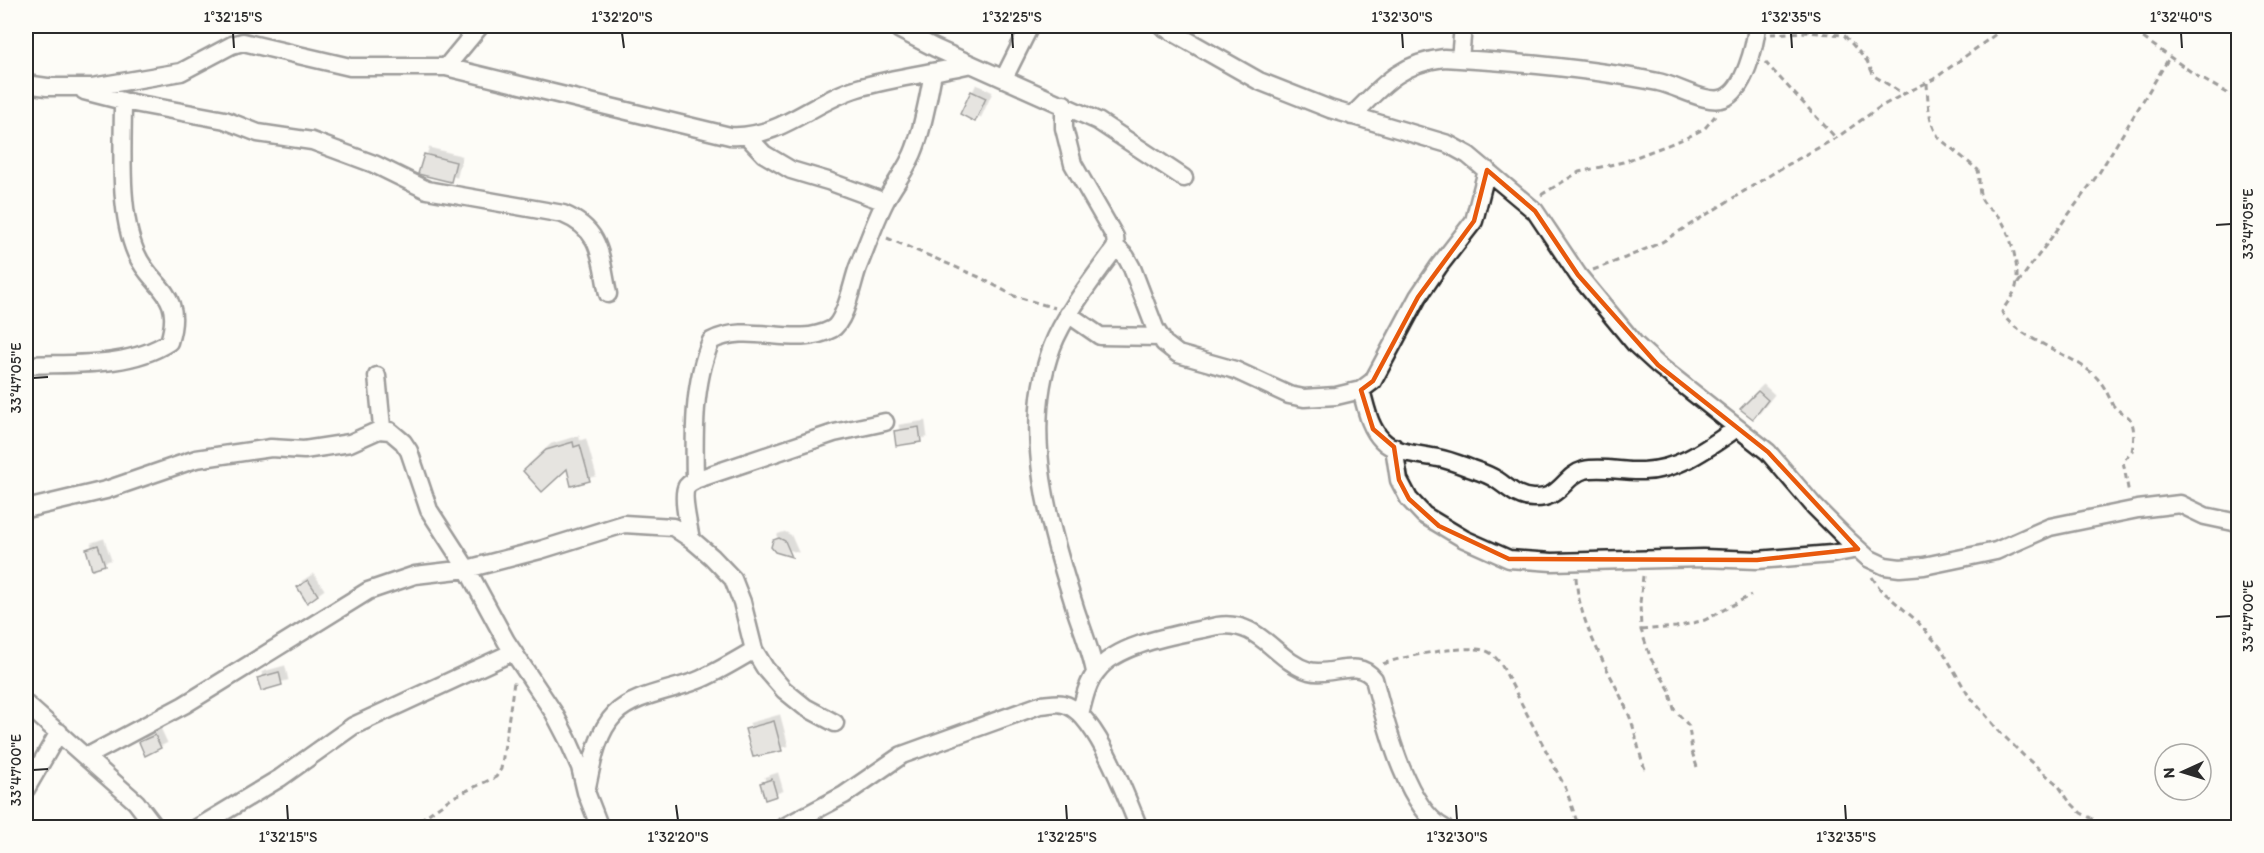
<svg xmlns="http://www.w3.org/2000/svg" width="2264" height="853" viewBox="0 0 2264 853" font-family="Itim,sans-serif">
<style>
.building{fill:#c9c8c4;stroke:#2b2b2b;stroke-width:1.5;filter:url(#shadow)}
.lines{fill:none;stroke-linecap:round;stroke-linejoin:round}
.street-casing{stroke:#2b2b2b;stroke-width:21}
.path{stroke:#2b2b2b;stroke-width:3;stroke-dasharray:6 4.5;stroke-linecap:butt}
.street{stroke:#fdfcf7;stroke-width:16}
.marked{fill:none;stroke:#e8590c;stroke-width:4.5;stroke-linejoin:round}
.ticks{fill:none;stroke:#2b2b2b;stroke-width:2}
.neatline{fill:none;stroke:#2b2b2b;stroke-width:2}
.ticks-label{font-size:15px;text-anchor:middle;fill:#2b2b2b}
</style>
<defs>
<filter id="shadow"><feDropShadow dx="5.5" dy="-5.5" stdDeviation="0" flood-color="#0004"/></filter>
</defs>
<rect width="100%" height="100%" fill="#fdfcf7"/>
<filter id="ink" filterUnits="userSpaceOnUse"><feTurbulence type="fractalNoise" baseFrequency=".0167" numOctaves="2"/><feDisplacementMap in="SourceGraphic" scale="12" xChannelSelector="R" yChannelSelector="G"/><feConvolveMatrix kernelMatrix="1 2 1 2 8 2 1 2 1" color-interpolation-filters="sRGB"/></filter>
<g filter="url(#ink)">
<!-- building -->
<path class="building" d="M971 91 986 98 975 122 960 114Z
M424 154 456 162 451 182 418 174Z
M1758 391 1768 400 1753 419 1740 409Z
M919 427 921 442 896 446 894 431Z
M573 442 574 447 580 445 590 481 571 486 567 469 542 492 523 471 546 450Z
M779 538 785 541 792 557 775 552 771 547 773 540Z
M98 545 105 565 92 569 86 549Z
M308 580 318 595 307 603 297 587Z
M279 672 282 685 261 691 257 678Z
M774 721 782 751 753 757 745 729Z
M155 735 161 748 145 756 139 742Z
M772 779 777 796 765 800 760 783Z"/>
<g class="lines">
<!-- street casing -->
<g class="street-casing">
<path id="street" d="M896 26 900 30 935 48 1098 121 1184 178
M1162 26 1259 81 1330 109 1448 144 1468 155 1535 211 1578 275 1635 344 1658 365 1768 452 1814 506 1847 539 1868 558 1885 566 1900 568 1924 566 1996 551 2050 527 2138 509 2180 504 2205 516 2238 523
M1460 59 1463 26
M446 67 480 26
M1004 78 1030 26
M26 84 47 87H92L181 72 232 45 243 42 350 67H446L730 136C780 139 813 101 858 88 895 77 934 73 971 64
M84 91 123 101 225 120 258 133 312 141 374 164 427 190 563 214C602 230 600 256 608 294
M1064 104V128L1073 164 1115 237 1116 247C1095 276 1064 315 1052 347 1020 433 1050 528 1076 611 1083 632 1091 651 1095 672
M1352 116C1381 87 1400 63 1444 58 1515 62 1588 68 1658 82 1676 85 1707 105 1724 98 1745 90 1755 45 1757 26
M748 137 764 154 791 170 828 181 885 202
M1116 247 1126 257 1132 268 1155 328 1164 343 1178 354 1235 370 1289 395 1304 398 1336 396 1361 390 1373 381 1418 297 1439 266 1474 221 1487 170
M1068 314 1100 336 1161 337
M26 365C72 363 129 368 169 342 185 291 151 289 136 253 118 211 123 146 123 101
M377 376 382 427 385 430
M1361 390C1366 407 1369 427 1382 440 1395 454 1420 454 1438 458 1449 460 1461 465 1472 469 1481 472 1490 475 1497 480 1509 488 1518 498 1533 498 1562 499 1563 476 1584 470 1602 466 1624 472 1643 471 1680 470 1708 448 1737 428
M1394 447 1399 480 1409 499 1424 515 1464 539 1509 559 1552 562 1703 558 1757 560 1832 554 1858 549
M695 480C694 434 693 383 711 341 749 321 794 349 832 329 846 321 852 283 858 267 867 245 875 221 886 200 895 183 909 166 915 148 924 124 928 98 933 73
M26 509 106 490 196 459 271 448 304 450 350 443 379 430 390 431 403 442 409 451 429 510 467 569 506 641 554 713 568 740 580 767 586 792 600 828
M691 539C689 528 681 495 687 486 689 483 693 482 695 480L834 433 885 422
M26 704 136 802 156 828
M1080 714C1084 699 1087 683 1097 671 1118 642 1183 634 1217 626 1260 619 1274 660 1309 671 1331 677 1358 657 1374 679 1385 720 1405 807 1444 828
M86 757 184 705 368 591 415 575 467 569 540 550 624 524 673 527 691 539 712 557 733 579 742 602 754 650 765 668 784 690 805 707 835 723
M587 787C592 763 597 732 615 714 634 694 676 690 701 679 719 671 737 660 754 650
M26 789 59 732
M197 828 280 778 353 726 513 652
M782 828 844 795 902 755 1040 705C1047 705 1057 702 1063 704 1095 710 1127 799 1139 828"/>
</g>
<!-- path -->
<path class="path" d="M2126 26 2197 76 2238 99
M1771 34 1805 32 1844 35 1867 61 1874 76 1904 94 1934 79 2007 26
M1765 62 1836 138
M1927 83C1928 103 1928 121 1939 138L1978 170C1980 179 1978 189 1981 198 1985 208 1998 213 2003 223 2012 239 2020 270 2016 287 2013 297 2006 303 2002 312 2013 337 2076 355 2096 377 2104 385 2108 395 2113 405 2117 411 2122 412 2127 416 2136 422 2134 441 2132 451L2123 461 2129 494
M1541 195 1579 172 1623 162 1686 138 1705 128 1715 116
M887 238 979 277 1014 296 1055 308
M1593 270 1625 258 1662 242 1780 169 1836 138 1880 107 1904 94
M2018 283 2099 173 2169 58
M1643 576 1640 603 1641 630 1651 659 1669 689 1674 709 1689 726 1692 752 1697 767
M1576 577C1579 628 1610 669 1629 715 1636 732 1638 751 1645 769
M1872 577 1880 589 1916 620 1941 648 1967 693 1999 731 2024 756 2058 785 2069 801 2081 813 2097 821 2120 828
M1641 630 1676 627 1705 620 1751 595
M1383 664C1402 656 1463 645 1483 650 1492 652 1496 658 1501 664L1566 789 1579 828
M420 820 451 798 496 777 501 769 503 757 514 682"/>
<!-- street -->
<use href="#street" class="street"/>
</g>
</g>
<!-- marked area -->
<path d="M0 0H2264V853H0ZM1487 170 1535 211 1578 275 1658 365 1768 452 1858 549 1757 560 1509 559 1439 526 1409 499 1399 480 1394 447 1373 429 1361 390 1373 381 1418 297 1474 221Z" fill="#fdfcf7" fill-opacity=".55" fill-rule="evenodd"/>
<path class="marked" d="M1487 170 1535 211 1578 275 1658 365 1768 452 1858 549 1757 560 1509 559 1439 526 1409 499 1399 480 1394 447 1373 429 1361 390 1373 381 1418 297 1474 221Z"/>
<!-- ticks -->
<path class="ticks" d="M233 33 234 48M622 33 624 48M1012 33 1013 48M1402 33 1403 48M1791 33 1792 48M2181 33 2182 48M2216 225 2231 224M33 378 48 377M2216 617 2231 616M33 770 48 769M287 805 288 820M676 805 678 820M1066 805 1067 820M1456 805 1457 820M1845 805 1846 820"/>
<!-- margin -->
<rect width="2264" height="853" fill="none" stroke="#fdfcf7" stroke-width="66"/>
<!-- north arrow -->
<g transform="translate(2183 772) rotate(266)"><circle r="28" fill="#fdfcf7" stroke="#a9a8a5" stroke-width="1.5"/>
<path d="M0-4.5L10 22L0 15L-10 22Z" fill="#2b2b2b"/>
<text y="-9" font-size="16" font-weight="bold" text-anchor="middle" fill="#2b2b2b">N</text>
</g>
<rect x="33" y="33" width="2198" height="787" class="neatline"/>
<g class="ticks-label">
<text x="233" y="22">1°32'15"S</text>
<text x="622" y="22">1°32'20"S</text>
<text x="1012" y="22">1°32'25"S</text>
<text x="1402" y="22">1°32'30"S</text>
<text x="1791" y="22">1°32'35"S</text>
<text x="2181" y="22">1°32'40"S</text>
<text transform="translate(2248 224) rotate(-90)" y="5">33°47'05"E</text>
<text transform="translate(16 378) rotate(-90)" y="5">33°47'05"E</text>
<text transform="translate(2248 616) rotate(-90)" y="5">33°47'00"E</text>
<text transform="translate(16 770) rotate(-90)" y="5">33°47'00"E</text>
<text x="288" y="842">1°32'15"S</text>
<text x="678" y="842">1°32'20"S</text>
<text x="1067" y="842">1°32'25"S</text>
<text x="1457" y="842">1°32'30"S</text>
<text x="1846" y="842">1°32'35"S</text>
</g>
</svg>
